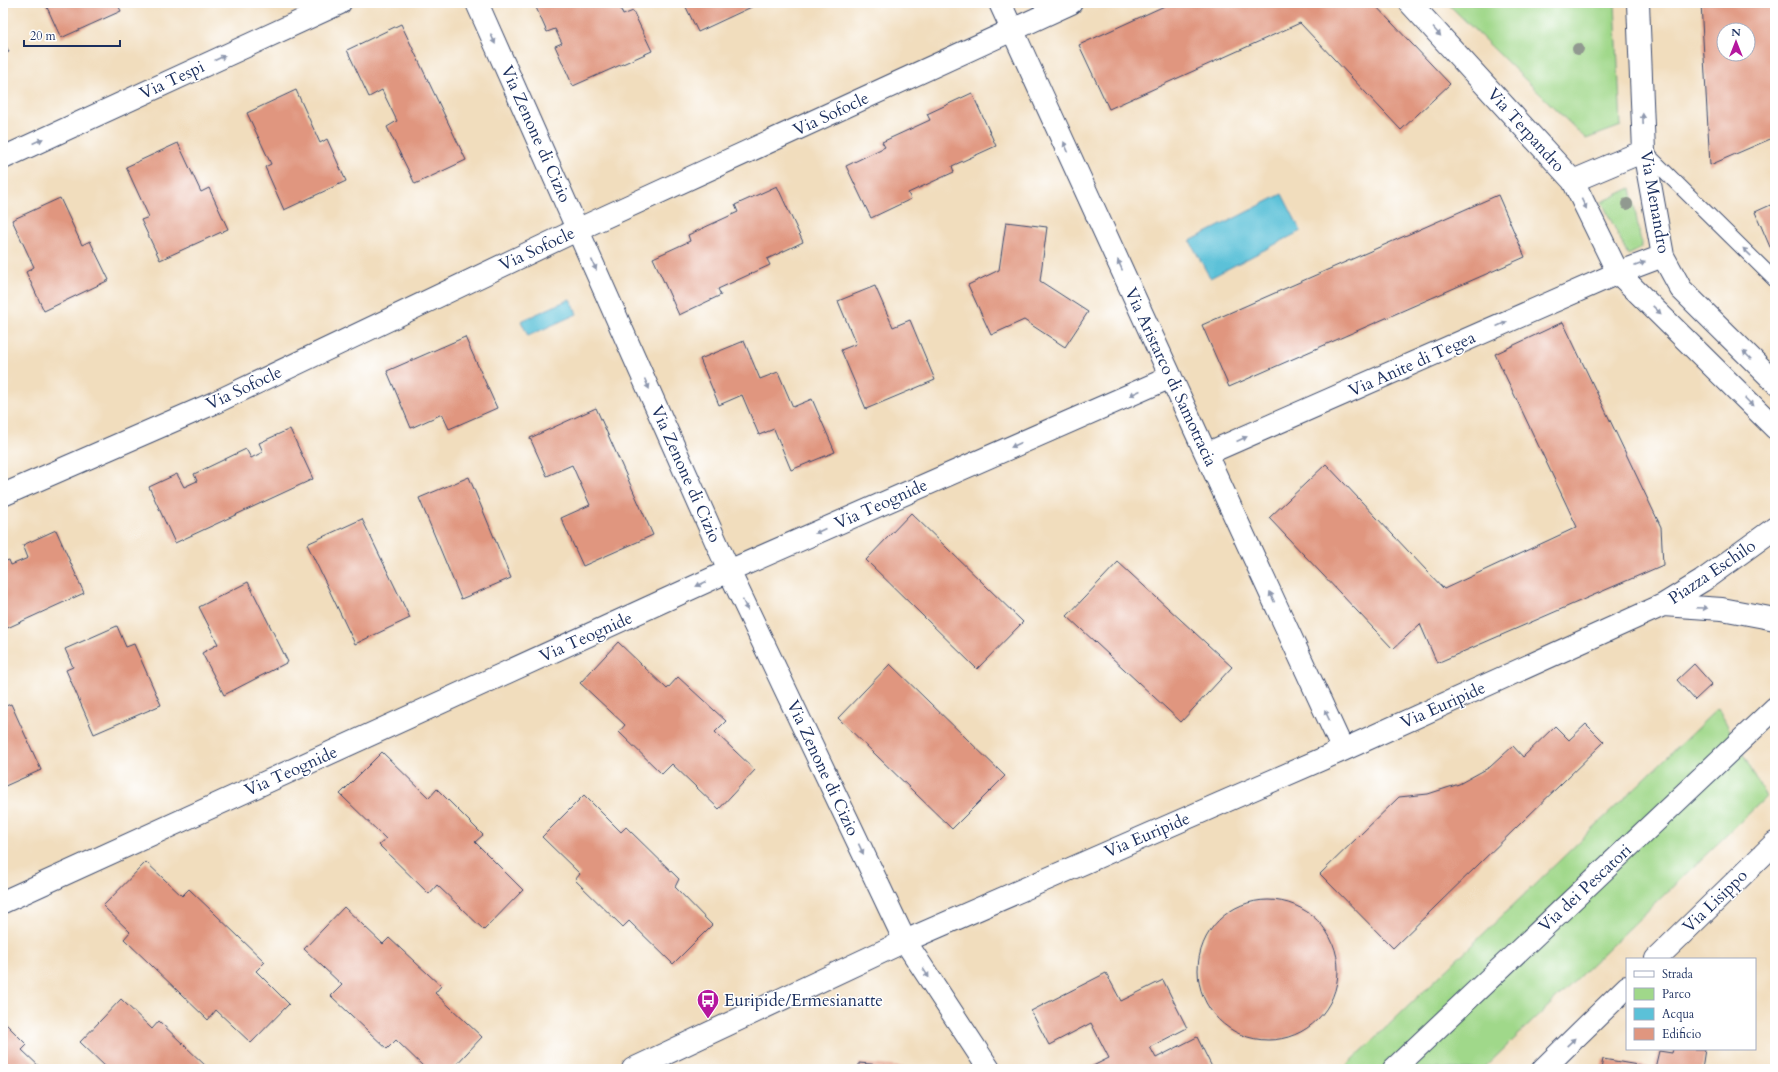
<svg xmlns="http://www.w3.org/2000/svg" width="1778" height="1072" viewBox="0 0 1778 1072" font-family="Cardo,serif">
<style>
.green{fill:#a0d88a;stroke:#5e8474}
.water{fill:#5bc1d8;stroke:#3b789b}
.building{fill:#e0967f;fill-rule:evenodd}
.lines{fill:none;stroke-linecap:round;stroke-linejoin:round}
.lane-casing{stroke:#3b496c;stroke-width:16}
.street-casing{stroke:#3b496c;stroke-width:24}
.secondary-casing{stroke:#3b496c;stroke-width:24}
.lane{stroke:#fff;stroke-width:14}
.street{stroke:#fff;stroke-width:22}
.secondary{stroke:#fff;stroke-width:22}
.tree{fill:#919990}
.oneway{fill:#8d97ae}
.labels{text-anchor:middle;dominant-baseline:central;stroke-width:3;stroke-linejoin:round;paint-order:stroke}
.street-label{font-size:17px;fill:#1b2f5e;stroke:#fff}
.poi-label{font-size:17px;fill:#1b2f5e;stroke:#fff;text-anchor:start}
</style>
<rect width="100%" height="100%" fill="#fff"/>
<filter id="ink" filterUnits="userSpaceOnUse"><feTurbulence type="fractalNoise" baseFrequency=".025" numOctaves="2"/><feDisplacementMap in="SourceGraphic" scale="8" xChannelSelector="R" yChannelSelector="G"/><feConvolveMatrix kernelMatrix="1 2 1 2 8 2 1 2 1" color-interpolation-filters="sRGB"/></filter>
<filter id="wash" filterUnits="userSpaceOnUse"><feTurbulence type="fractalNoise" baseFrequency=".012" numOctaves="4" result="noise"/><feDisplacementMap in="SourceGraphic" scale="16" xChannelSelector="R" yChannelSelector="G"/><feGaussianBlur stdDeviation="0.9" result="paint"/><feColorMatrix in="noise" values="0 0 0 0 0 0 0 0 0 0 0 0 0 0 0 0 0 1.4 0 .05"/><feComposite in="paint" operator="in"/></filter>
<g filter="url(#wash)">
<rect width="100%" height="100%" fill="#f1ddbd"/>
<!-- green -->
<path class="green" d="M1447 3H1615L1621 126 1586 139Z
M1631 188 1642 248 1628 255 1602 202Z
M1718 708 1766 797 1483 1069H1343Z"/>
<!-- water -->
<path class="water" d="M1282 194 1301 231 1210 278 1190 241Z
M570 299 577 314 528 336 521 321Z"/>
<g id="blocks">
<!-- building -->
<path class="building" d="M45 3H117L121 11 61 38Z
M534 3H618L623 15 633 11 652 51 573 86 555 46 562 43 555 29 547 32Z
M684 3H760L698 32Z
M1171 3H1373L1450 84 1401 130 1300 23 1109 109 1079 45Z
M1701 3H1772L1775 40V137L1710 165ZM1724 30H1748V54H1724Z
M401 24 466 160 415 184 387 127 397 121 382 90 369 97 347 50Z
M3 40 9 52 3 54Z
M296 90 320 143 327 139 346 181 284 210 265 167 271 164 247 113Z
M972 93 996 146 952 166 954 172 908 193 911 199 871 218 846 166 885 147 882 142 930 120 927 114Z
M178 143 201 192 209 188 228 229 160 260 141 220 149 217 126 167Z
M777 186 803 242 767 259 770 265 718 289 721 295 679 315 653 258 690 241 688 235 738 212 735 205Z
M1498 195 1525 257 1229 387 1202 325Z
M60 198 82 245 90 241 109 280 44 311 26 272 34 267 12 220Z
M1775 203V250L1770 247 1755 212Z
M1006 222 1047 227 1040 281 1088 312 1065 347 1024 320 991 335 968 285 999 270Z
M875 286 893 327 910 320 935 380 866 409 841 350 856 344 838 301Z
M1563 322 1661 527 1663 565 1437 663 1420 624 1393 649 1269 518 1326 464 1444 589 1577 527 1495 354Z
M465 337 497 408 449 429 442 414 411 428 387 371Z
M744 341 760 379 778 372 793 407 812 399 835 452 791 470 774 429 759 435 742 395 719 405 700 359Z
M596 408 653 535 583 566 561 518 590 505 572 465 547 476 530 438Z
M290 429 313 479 175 543 149 487 177 474 184 487 197 481 194 474 246 449 251 458 263 452 259 443Z
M469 477 511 578 461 599 419 498Z
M911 513 1023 622 977 669 866 560Z
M362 519 410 618 355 644 307 544Z
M56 530 84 593 3 630V562L9 560 11 565 28 558 23 545Z
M1118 562 1232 667 1181 722 1067 616Z
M248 582 288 662 224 695 202 653 218 644 199 607Z
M117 626 126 647 134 644 161 705 94 734 66 670 73 667 65 649Z
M618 642 667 689 678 677 726 721 715 732 755 770 719 809 672 764 662 774 619 732 625 725 580 683Z
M890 664 1005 776 952 829 838 718Z
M1694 664 1712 684 1695 700 1677 680Z
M11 704 41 770 3 787V707Z
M1586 724 1604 742 1393 948 1320 874 1399 797 1428 794 1459 784 1490 767 1513 746 1523 757 1555 726 1569 740Z
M382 752 429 798 437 789 483 835 475 842 523 890 484 930 437 885 429 894 379 845 386 839 340 794Z
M584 795 621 832 626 827 679 879 675 887 712 925 673 964 629 921 623 927 575 880 580 874 542 837Z
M146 862 182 896 189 889 265 962 256 971 289 1004 251 1043 216 1010 208 1020 124 939 130 932 103 906Z
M1198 970a70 70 0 1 1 140 0a70 70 0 1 1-140 0Z
M344 907 383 944 389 938 441 986 435 993 482 1037 452 1069H426L396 1040 387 1049 331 996 342 985 304 949Z
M1106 973 1121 1001 1163 980 1187 1028 1150 1047 1156 1058 1197 1037 1213 1069H1087L1109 1058 1091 1023 1049 1045 1031 1011Z
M121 999 152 1029 159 1021 209 1069H108L80 1042Z
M3 1021 27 1045 22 1050 42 1069H3Z
M1673 1049H1705L1702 1069H1601L1603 1059 1655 1068 1659 1051 1672 1053Z
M859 1063 914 1068V1069H859Z"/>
</g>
</g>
<g filter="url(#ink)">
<use href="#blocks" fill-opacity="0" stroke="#3b496c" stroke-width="1"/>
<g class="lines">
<!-- lane casing -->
<g class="lane-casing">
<path id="lane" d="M1644 151 1775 280"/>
</g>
<!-- street casing -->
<g class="street-casing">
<path id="street" d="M477 3 729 571 905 941 989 1069
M1000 3 1206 454 1343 750
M1410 3 1573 181 1618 273 1775 428
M1638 3 1644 151 1663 256 1681 289 1775 382
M3 158 340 3
M1573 181 1644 151
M1206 454 1618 273 1663 256
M3 495 214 403 579 229 1071 3
M1663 605 1722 609 1775 619
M3 902 729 571 1171 377
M633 1069 905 941 1343 750 1663 605 1702 581 1775 528
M1394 1069 1775 708"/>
</g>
<!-- secondary casing -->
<g class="secondary-casing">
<path id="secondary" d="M1656 959 1775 843
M1543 1069 1627 987"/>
</g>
<!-- lane -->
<use href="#lane" class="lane"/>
<!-- street -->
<use href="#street" class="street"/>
<!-- secondary -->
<use href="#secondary" class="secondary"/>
</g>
<!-- trees -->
<g class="tree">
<circle cx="1578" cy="49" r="6"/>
<circle cx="1627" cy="204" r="6"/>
</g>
<!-- one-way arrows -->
<defs><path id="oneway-solid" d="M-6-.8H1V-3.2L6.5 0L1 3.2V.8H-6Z"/></defs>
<g class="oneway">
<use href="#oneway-solid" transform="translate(1437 32) rotate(48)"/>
<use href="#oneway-solid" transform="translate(493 39) rotate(66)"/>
<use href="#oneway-solid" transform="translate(220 58) rotate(-25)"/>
<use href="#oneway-solid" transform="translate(1643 119) rotate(-92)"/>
<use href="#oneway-solid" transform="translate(38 141) rotate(-25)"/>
<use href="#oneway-solid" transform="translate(1066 147) rotate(-114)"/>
<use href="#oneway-solid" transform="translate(1584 204) rotate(64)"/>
<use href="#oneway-solid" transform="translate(1747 252) rotate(-136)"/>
<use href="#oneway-solid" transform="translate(1640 264) rotate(-21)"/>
<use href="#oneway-solid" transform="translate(594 265) rotate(66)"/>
<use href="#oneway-solid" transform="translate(1120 265) rotate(-114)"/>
<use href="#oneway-solid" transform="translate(1657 310) rotate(44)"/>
<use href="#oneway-solid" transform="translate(1502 324) rotate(-24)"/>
<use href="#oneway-solid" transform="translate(1747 355) rotate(-135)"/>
<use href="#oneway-solid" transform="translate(647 384) rotate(66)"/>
<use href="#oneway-solid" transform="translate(1135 393) rotate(156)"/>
<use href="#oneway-solid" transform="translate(1749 402) rotate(45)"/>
<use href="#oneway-solid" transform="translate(1242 439) rotate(-24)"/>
<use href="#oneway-solid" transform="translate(1016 445) rotate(156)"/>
<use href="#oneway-solid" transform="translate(820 531) rotate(156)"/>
<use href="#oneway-solid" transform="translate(701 584) rotate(156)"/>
<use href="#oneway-solid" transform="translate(1272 597) rotate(-115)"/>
<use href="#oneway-solid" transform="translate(745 605) rotate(65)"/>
<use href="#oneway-solid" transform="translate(1702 608) rotate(3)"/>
<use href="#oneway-solid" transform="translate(1327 715) rotate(-115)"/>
<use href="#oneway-solid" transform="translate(861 849) rotate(65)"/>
<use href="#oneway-solid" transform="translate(926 973) rotate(57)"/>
<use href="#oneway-solid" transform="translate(1571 1042) rotate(-44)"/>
</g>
</g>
<!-- icons -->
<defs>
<g id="bus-pin" transform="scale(1.15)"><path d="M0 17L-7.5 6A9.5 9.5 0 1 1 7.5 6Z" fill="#b5179e" stroke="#fff"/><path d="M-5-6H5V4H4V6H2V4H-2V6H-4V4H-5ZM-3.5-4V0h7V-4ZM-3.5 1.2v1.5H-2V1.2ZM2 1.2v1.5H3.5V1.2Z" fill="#fff"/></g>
</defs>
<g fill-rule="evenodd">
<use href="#bus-pin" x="708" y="1000"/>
</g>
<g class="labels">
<!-- street labels -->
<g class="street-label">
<text transform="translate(172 80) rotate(-25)">Via Tespi</text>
<text transform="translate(831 114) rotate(-25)">Via Sofocle</text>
<text transform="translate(1526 130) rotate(48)">Via Terpandro</text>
<text transform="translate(536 134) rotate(66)">Via Zenone di Cizio</text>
<text transform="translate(1655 202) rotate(80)">Via Menandro</text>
<text transform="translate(537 249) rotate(-25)">Via Sofocle</text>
<text transform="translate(1412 364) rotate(-24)">Via Anite di Tegea</text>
<text transform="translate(1171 377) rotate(65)">Via Aristarco di Samotracia</text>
<text transform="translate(244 388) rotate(-25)">Via Sofocle</text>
<text transform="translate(686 474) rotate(66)">Via Zenone di Cizio</text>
<text transform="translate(881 504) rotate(-24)">Via Teognide</text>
<text transform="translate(1712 572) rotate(-34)">Piazza Eschilo</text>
<text transform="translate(586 637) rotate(-24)">Via Teognide</text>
<text transform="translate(1443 705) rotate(-24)">Via Euripide</text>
<text transform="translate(823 768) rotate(65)">Via Zenone di Cizio</text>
<text transform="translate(291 771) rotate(-24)">Via Teognide</text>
<text transform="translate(1147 835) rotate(-23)">Via Euripide</text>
<text transform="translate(1585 888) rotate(-43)">Via dei Pescatori</text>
<text transform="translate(1715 901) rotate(-44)">Via Lisippo</text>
</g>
<!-- poi labels -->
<g class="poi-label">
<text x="724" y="1000">Euripide/Ermesianatte</text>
</g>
</g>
<!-- margin -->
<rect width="1778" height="1072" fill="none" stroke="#fff" stroke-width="16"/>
<!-- legend -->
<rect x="1626" y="958" width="130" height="92" fill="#ffffff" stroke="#a4acbf"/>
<rect x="1634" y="971" width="20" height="6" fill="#ffffff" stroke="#a4acbf"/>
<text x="1662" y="978" font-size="12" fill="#1b2f5e">Strada</text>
<rect x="1634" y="988" width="20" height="12" fill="#a0d88a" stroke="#a4acbf"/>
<text x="1662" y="998" font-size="12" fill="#1b2f5e">Parco</text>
<rect x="1634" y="1008" width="20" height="12" fill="#5bc1d8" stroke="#a4acbf"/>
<text x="1662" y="1018" font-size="12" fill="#1b2f5e">Acqua</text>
<rect x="1634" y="1028" width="20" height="12" fill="#e0967f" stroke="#a4acbf"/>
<text x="1662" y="1038" font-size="12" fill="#1b2f5e">Edificio</text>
<!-- north arrow -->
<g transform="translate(1736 42)"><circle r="19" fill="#ffffff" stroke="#a4acbf"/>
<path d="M0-3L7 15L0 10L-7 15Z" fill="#b5179e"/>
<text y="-6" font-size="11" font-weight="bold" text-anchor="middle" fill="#1b2f5e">N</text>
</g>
<!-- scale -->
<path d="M24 40v6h96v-6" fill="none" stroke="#1b2f5e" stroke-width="2"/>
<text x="30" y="40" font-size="12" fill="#1b2f5e" stroke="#ffffff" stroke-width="3" paint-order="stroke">20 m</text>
</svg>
